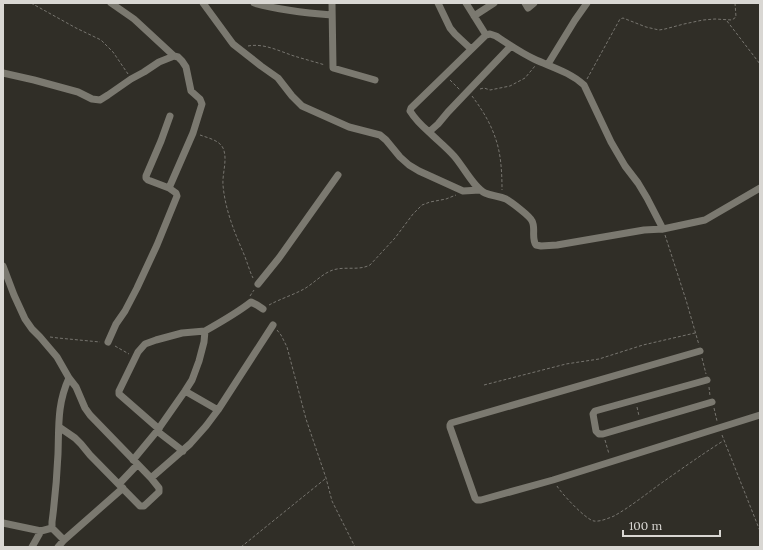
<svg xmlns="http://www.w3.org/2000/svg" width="763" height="550" viewBox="0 0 763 550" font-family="Lora,serif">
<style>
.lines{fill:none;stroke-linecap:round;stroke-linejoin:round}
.path{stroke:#77756f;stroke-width:1;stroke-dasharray:3 2;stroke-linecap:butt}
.street{stroke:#7b7970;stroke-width:7}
</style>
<rect width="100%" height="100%" fill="#302e27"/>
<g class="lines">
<!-- path -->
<path class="path" d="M31 3 76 28 101 40 113 52 128 74
M727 21 760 64
M248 46C264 43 279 51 294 56 304 59 315 62 325 65
M587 79 620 19 623 18 646 27 659 30 665 29 684 24 703 20 715 19 732 20 736 17 735 3
M450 80 460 90
M480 89 484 88 490 90 510 86 525 78 535 66
M472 96C481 108 490 122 495 137 501 153 502 172 502 190
M200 135C208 138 219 140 223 148 228 159 222 174 223 185 225 209 234 231 243 252 247 261 249 270 253 278
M665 235 686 300 699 345
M250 296 254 290
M269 305C280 299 293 295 304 289 313 284 323 273 333 270 345 266 358 271 370 265L395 238 413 214 422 205 430 202 446 199 456 195
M277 330 281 335 287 347 306 419 326 478 332 501 355 547
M50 337 58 338 100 342
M115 346 129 354
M702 358 706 374
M484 385 566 364 599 359 643 345 695 333
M709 387 710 396
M637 407 639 416
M714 408 717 421
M722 435 760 531
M605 440 609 454
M557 486C561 493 586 520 594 521 600 522 609 518 614 516 630 507 645 495 660 484 680 470 701 455 723 441
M241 547 325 479"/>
<!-- street -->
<path class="street" d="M111 3 134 19 174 56
M203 3 233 44 261 66 278 78 292 96 302 106 349 127 380 135 386 140 400 157 409 165 419 171 463 191 480 190
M254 3C279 10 306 13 332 15
M332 3 333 68 375 80
M438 3 450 28 455 34 471 49
M466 3 486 35
M525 3 528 8 534 3
M474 16 494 3
M511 46 448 112 438 124 429 132C437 140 446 147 454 156 463 166 474 188 485 193 492 196 499 196 506 199 511 202 530 216 532 221 536 228 531 238 536 245L541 246 557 245 644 230 663 229 705 220 760 188
M548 64 575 20 587 3
M3 73 34 80 78 92 92 99 100 100 108 95 131 79 144 72 159 62 174 56 178 57 182 61 186 67 191 91 200 99 202 104 193 133 169 188 176 193 177 196 157 245 137 288 125 311 116 324 108 342
M429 132C422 126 415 119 410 111L411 108 445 75 486 35 490 34 496 36C508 44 521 53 534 59 551 67 570 72 584 85L611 142 625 166 638 183 647 198 663 229
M169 188 148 180 146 178V176L161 141 170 116
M3 266 14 295 25 319 32 329 40 337 57 357 69 378 76 387 85 408 90 415 151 478 159 488V492L144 506H140L90 455 81 444 75 438 59 427
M258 284 279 258 338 175
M700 351 451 423 450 425V427L475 498 477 500H481L553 480 760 415
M707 380 595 411 593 414 596 431 599 434H603L712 402
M185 391 218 410
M159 429 119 394V391L138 352 145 344 156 340 182 333 205 331
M157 431 183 451
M133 460 157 431 185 391 192 380 199 361 204 342 205 331C221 322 237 313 251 302L257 305 263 309
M151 478 190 444 206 426 218 410 273 325
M119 484 137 465
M3 523 41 531 52 528
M64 540 52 528V522C55 499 57 476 58 454 59 426 57 404 69 378
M32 547 41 531
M58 547 64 540 123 488"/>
</g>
<!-- border -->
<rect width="763" height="550" fill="none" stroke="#d9d7d3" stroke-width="8"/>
<!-- scale -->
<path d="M623 530v6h97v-6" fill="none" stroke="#d9d7d3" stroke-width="2"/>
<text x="629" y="530" font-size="12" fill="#d9d7d3" stroke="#302e27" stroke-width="3" paint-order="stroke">100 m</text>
</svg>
